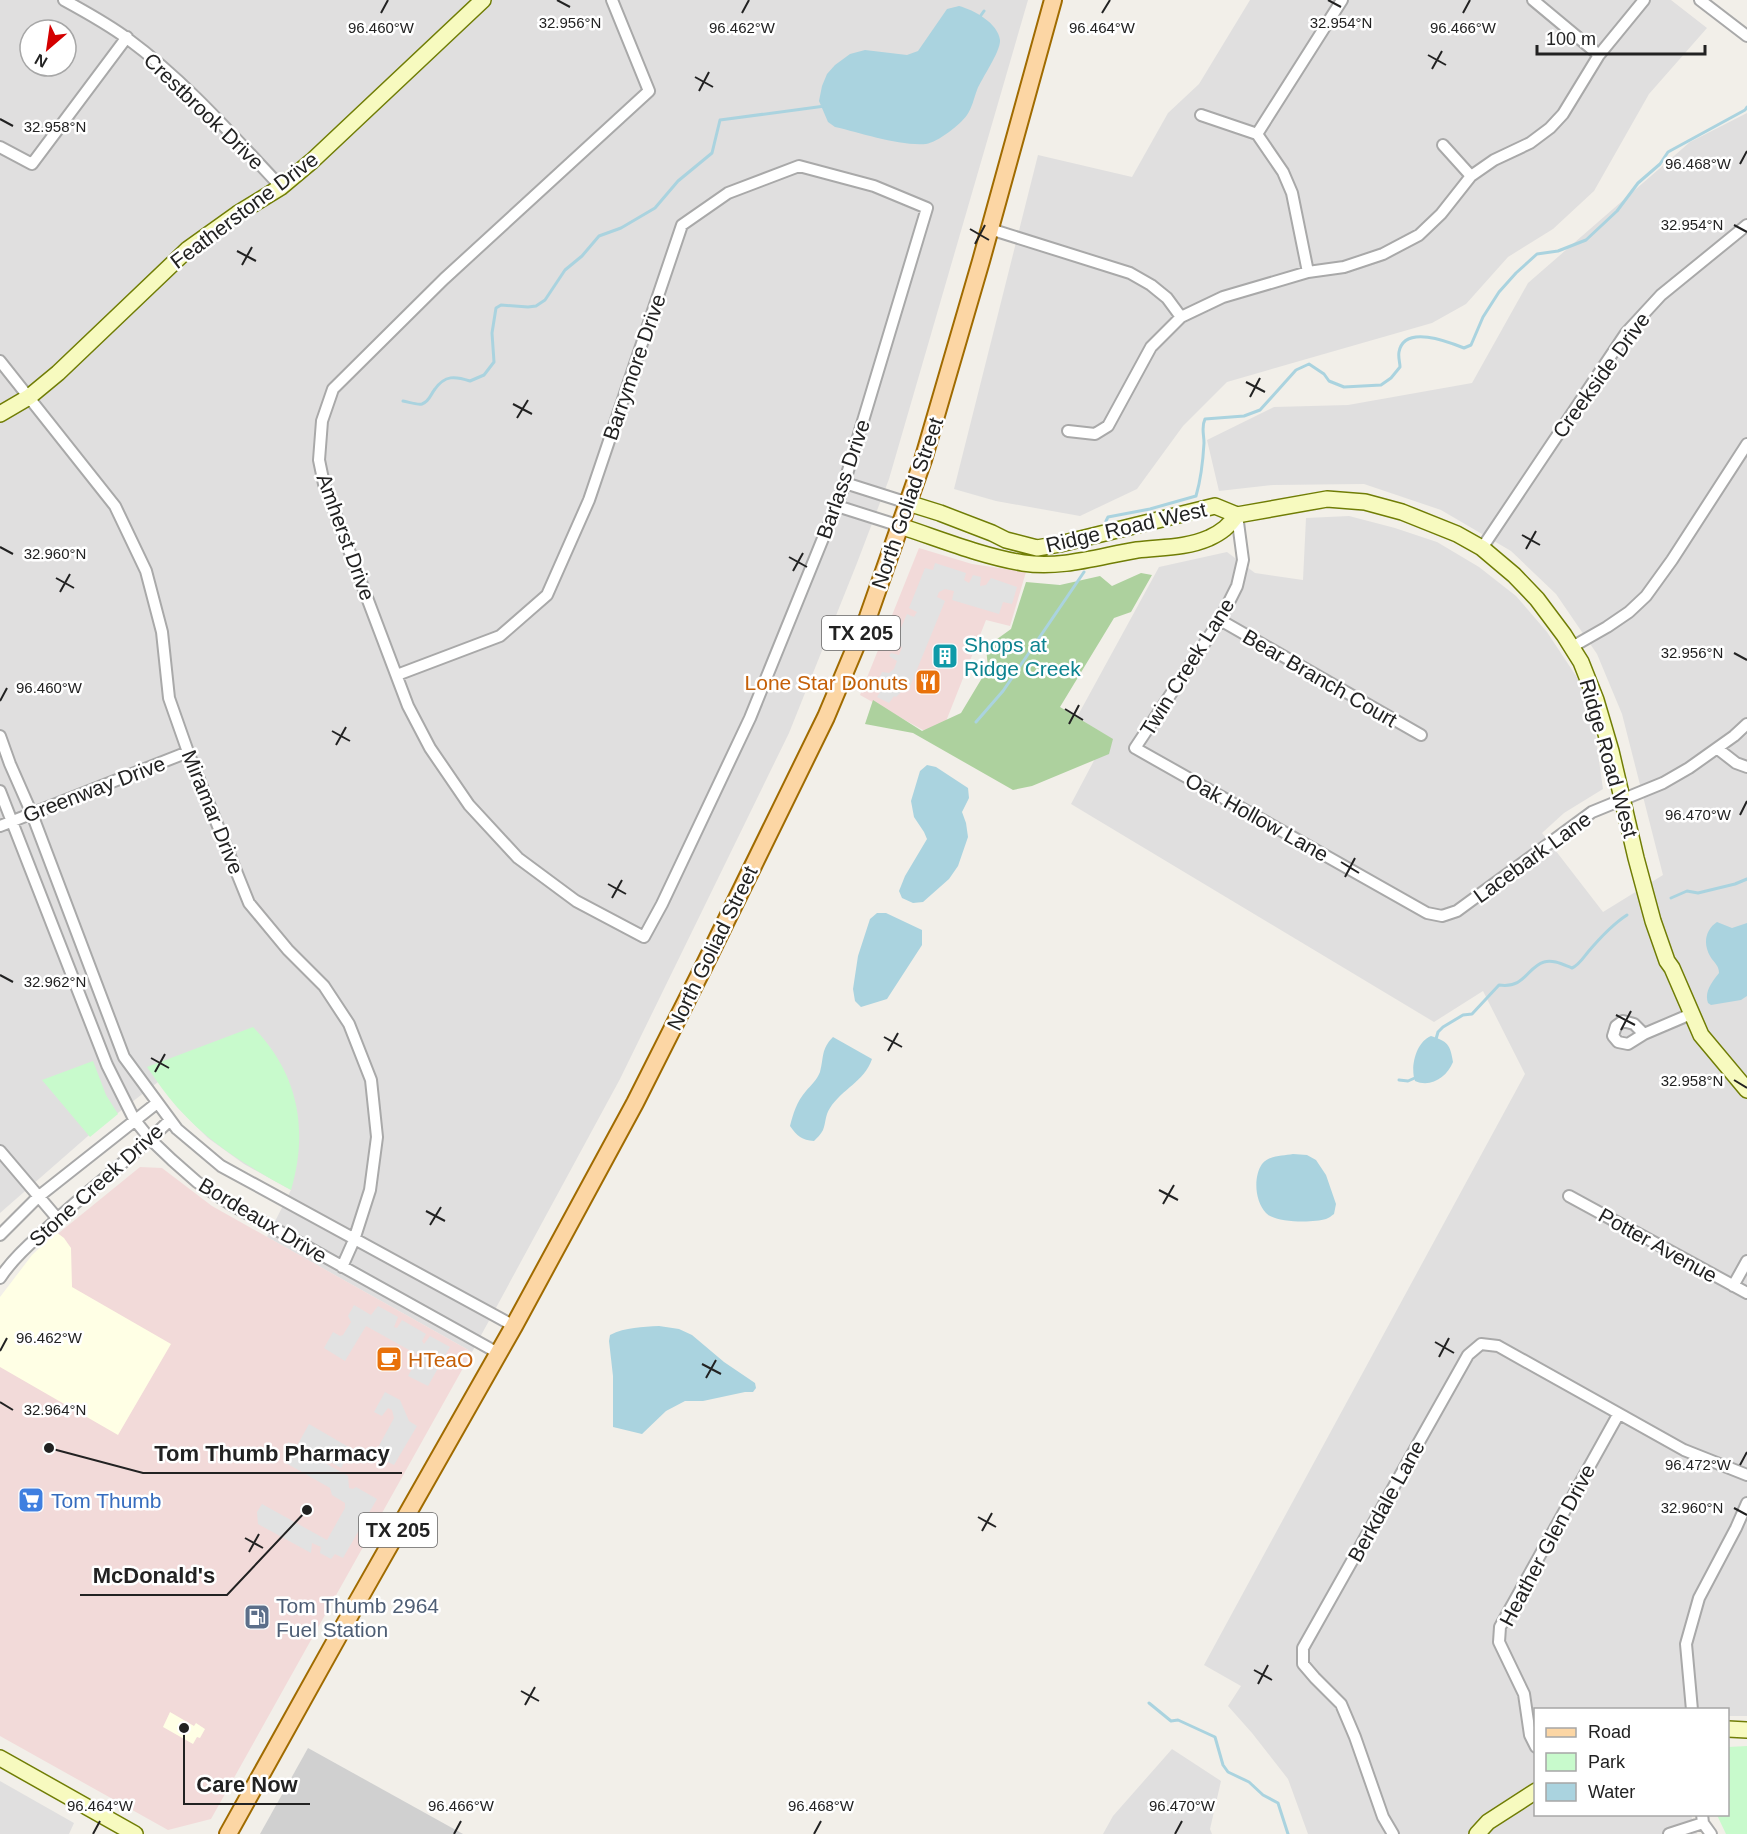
<svg xmlns="http://www.w3.org/2000/svg" width="1747" height="1834" viewBox="0 0 1747 1834" font-family="Arial,sans-serif">
<style>
.residential{fill:#e0dfdf;fill-rule:evenodd}
.commercial{fill:#f2dad9}
.education{fill:#ffffe5}
.religious{fill:#d0d0d0}
.forest{fill:#add19e}
.park{fill:#c8facc}
.parking{fill:#e2e2e2}
.water{fill:#aad3df}
.lines{fill:none;stroke-linecap:round;stroke-linejoin:round}
.stream{stroke:#aad3df;stroke-width:3}
.street-casing{stroke:#a9a9a9;stroke-width:14}
.secondary-casing{stroke:#707d05;stroke-width:18}
.primary-casing{stroke:#a06b00;stroke-width:20}
.street{stroke:#fff;stroke-width:10}
.secondary{stroke:#f7fabf;stroke-width:15}
.primary{stroke:#fcd6a4;stroke-width:16}
.ticks{fill:none;stroke:#222;stroke-width:2}
.labels{text-anchor:middle;dominant-baseline:central;stroke-width:5;stroke-linejoin:round;paint-order:stroke}
.shield{fill:#fff;stroke:#646464;stroke-width:1.5}
.shield-label{font-size:20px;font-weight:bold;fill:#222}
.street-label{font-size:21px;fill:#222;stroke:#fff}
.culture-label{font-size:21px;fill:#0d838f;stroke:#fff;text-anchor:start}
.food-label{font-size:21px;fill:#c56008;stroke:#fff;text-anchor:end}
.shop-label{font-size:21px;fill:#366cbe;stroke:#fff;text-anchor:start}
.service-label{font-size:21px;fill:#4e5e75;stroke:#fff;text-anchor:start}
.ticks-label{font-size:15px;text-anchor:middle;fill:#222;stroke:#fff;stroke-width:5;stroke-linejoin:round;paint-order:stroke}
.leader{fill:none;stroke:#222;stroke-width:2}
.callout-dot{fill:#222;stroke:#fff;stroke-width:2}
.callout-label{font-size:22px;text-anchor:middle;font-weight:bold;fill:#222;stroke:#fff;stroke-width:5;stroke-linejoin:round;paint-order:stroke}
</style>
<rect width="100%" height="100%" fill="#f2efe9"/>
<!-- residential -->
<path class="residential" d="M0 0H1028L889 479 857 563 789 733 620 1079 472 1352 267 1237 291 1190 244 1164 208 1138 177 1107 158 1082 88 1136 0 1213ZM30 30H66V66H30Z
M1250 0H1671L1707 28 1649 94 1594 191 1553 229 1508 257 1466 304 1432 323 1227 382 1183 426 1137 489 1080 516 996 501 954 489 1038 155 1132 177 1168 113 1199 84Z
M1747 113V1716H1728V1710H1536V1814L1691 1815 1697 1834H1308L1288 1779 1252 1733 1228 1706 1241 1686 1204 1665 1525 1074 1483 991 1434 1022 1071 804 1107 736 1077 717 1159 567 1227 552 1255 573 1303 580 1306 518 1349 516 1395 528 1437 542 1479 567 1516 596 1547 632 1580 682 1595 732 1603 789 1564 813 1542 833 1603 912 1663 875 1622 714 1597 654 1556 594 1511 551 1441 510 1364 484 1273 485 1219 491 1207 440 1274 407 1348 405 1472 383 1528 283 1690 142Z
M1172 1749 1221 1781 1210 1829 1212 1834H1103L1113 1816Z
M0 1781 74 1823 69 1834H0Z"/>
<!-- commercial -->
<path class="commercial" d="M919 548 972 564 1026 572 1010 626 986 620 939 739 860 695Z
M140 1167 162 1168 212 1206 472 1352 211 1819 168 1830 0 1736V1302L36 1256 60 1232Z"/>
<!-- education -->
<path class="education" d="M56 1232 64 1238 71 1248 72 1287 171 1344 118 1435 0 1367V1297L32 1255Z
M170 1712 194 1726 196 1723 205 1729 200 1738 197 1737 193 1744 163 1727Z"/>
<!-- religious -->
<path class="religious" d="M308 1748 463 1834H260Z"/>
<!-- forest -->
<path class="forest" d="M1141 573 1152 575 1131 612 1114 618 1060 707 1113 739 1109 754 1032 786 1013 790 913 733 865 724 873 700 922 731 961 713 988 668 986 647 1011 629 1026 582 1060 585 1100 576 1112 586Z"/>
<!-- park -->
<path class="park" d="M253 1027C298 1073 309 1129 291 1190 249 1167 210 1144 178 1108 166 1095 157 1081 147 1067Z
M93 1061 106 1095 118 1114 90 1137 42 1080Z
M1747 1746V1834H1726L1717 1815 1728 1814V1747Z"/>
<!-- parking -->
<path class="parking" d="M935 563 966 573 964 580 969 583 973 575 981 577 980 586 986 585 991 578 1017 587 1012 604 1003 602 999 614 952 600 954 591 945 589 939 592 937 597 945 601 909 689 900 686 901 692 896 697 894 696 889 703 877 697 882 689 876 685 882 672 889 673 894 669 897 661 889 656 891 653 899 655 902 647 894 644 907 614 914 617 917 612 909 608 925 568 933 570Z
M354 1305 371 1315 378 1306 398 1317 394 1327 397 1328 402 1320 426 1334 422 1341 424 1344 430 1336 450 1347 428 1386 408 1376 414 1365 421 1369 424 1368 425 1363 420 1356 366 1326 345 1361 324 1348 333 1332 340 1336 343 1335 351 1322 348 1316Z
M385 1392 400 1400 409 1421 417 1426 394 1465 374 1455 394 1418 392 1410 388 1408 382 1416 374 1412Z
M309 1424 352 1449 341 1468 298 1444Z
M288 1442 348 1476 349 1488 353 1489 356 1487 377 1499 343 1558 335 1554 331 1559 320 1553 321 1547 312 1543 311 1553 258 1524 257 1512 262 1504 327 1540 345 1508V1503L332 1495 330 1488 286 1463Z"/>
<!-- water -->
<path class="water" d="M959 6C974 10 998 23 1000 40 1001 51 982 78 977 90 974 98 972 108 967 115 960 125 938 142 926 144 898 146 862 133 835 127L828 122 819 101 822 86 827 74 835 65 850 54 865 50 907 55 918 51 947 9Z
M927 765 936 767 968 788 969 798 962 812 966 823 968 837 958 866 949 879 923 902 913 903 902 898 899 891 905 876 927 839 924 832 914 817 911 801 920 771Z
M877 913H886L922 930V945L887 999 861 1007 855 1001 853 989 858 956 870 919Z
M1717 922 1732 928 1747 923V996L1741 1000 1711 1005 1708 1003C1704 992 1712 982 1719 973 1719 965 1714 963 1710 956 1703 944 1705 930 1717 922Z
M1431 1036C1448 1042 1450 1044 1453 1062 1447 1077 1431 1088 1415 1081 1410 1067 1416 1042 1431 1036Z
M833 1037 872 1059C864 1082 842 1089 830 1108 825 1115 826 1123 823 1130 821 1134 817 1138 814 1141 802 1140 797 1136 790 1126 793 1114 797 1101 806 1091 811 1085 817 1080 820 1072 824 1057 821 1049 833 1037Z
M1293 1154 1307 1155 1316 1160 1326 1175 1336 1204 1334 1214C1331 1216 1329 1218 1326 1219 1313 1223 1275 1223 1266 1213 1255 1202 1253 1177 1262 1164 1269 1155 1283 1156 1293 1154Z
M659 1326 679 1329 692 1335 724 1362 755 1383 756 1388 753 1392H745L703 1401H685L666 1411 642 1434 613 1427V1376L609 1341 610 1335C626 1327 642 1327 659 1326Z"/>
<g class="lines">
<!-- stream -->
<path class="stream" d="M979 18 984 11
M403 401C409 402 416 405 422 404 430 401 430 395 435 389 445 375 455 376 470 381L484 375 494 362 492 333 496 308 501 305 528 307 536 306 545 300 565 270 582 256 599 236 621 228 655 208 678 181 712 153 720 120 825 106
M1106 521 1108 517 1150 509 1196 496C1201 479 1203 461 1204 443 1204 434 1201 427 1205 419L1244 416 1260 410 1296 370 1309 364 1324 374 1329 381 1344 387 1381 385 1391 378 1400 367C1400 363 1398 357 1399 352 1404 324 1449 342 1464 348L1471 345 1483 317 1499 292 1516 273 1537 254 1558 251 1586 240 1617 211 1638 183 1660 164 1668 152 1745 110 1747 107
M976 722 1003 691 1084 572
M1671 898 1687 891 1698 893 1735 884 1747 879
M1436 1039 1438 1032 1443 1027 1463 1015 1472 1014 1499 985C1525 989 1527 967 1544 962 1553 959 1564 965 1572 968 1579 965 1583 958 1588 952 1599 939 1613 924 1627 915
M1399 1080 1408 1081 1417 1077
M1149 1703 1171 1721 1178 1720 1215 1737 1223 1765 1228 1772 1249 1782 1263 1795 1278 1803 1288 1834"/>
<!-- street casing -->
<g class="street-casing">
<path id="street" d="M64 0C86 12 108 24 128 39 185 81 232 135 281 187
M1533 0 1599 55
M1700 0 1747 36
M1201 115 1257 134 1283 172 1292 193 1308 272
M1257 134 1342 0
M1443 145 1471 176
M0 147 32 164 127 37
M990 229 1130 273 1151 285 1167 298 1181 317
M0 361 115 506 146 571 162 632 169 698 188 752 249 903 288 950 324 986 349 1024 371 1080 377 1137 370 1190 354 1240 342 1267
M1068 431 1095 434 1108 426 1151 347 1181 317 1223 297 1308 272 1344 267 1383 254 1419 235 1441 214 1471 176 1494 160 1530 143 1550 128 1563 114 1599 55 1644 0
M845 483 908 503
M837 506 900 526
M1237 515 1243 560 1237 586 1220 620 1135 748 1427 913 1442 916 1457 911 1592 812 1663 783 1689 768 1734 736 1747 724
M1482 548 1626 333 1661 295 1747 225
M1220 620 1421 735
M1572 647 1607 627 1629 612 1646 596 1672 560 1747 444
M397 675 500 636 547 595 589 500 682 225 728 193 799 166 874 186 927 208 841 494 750 718 662 904 644 937 576 901 518 858 469 805 430 748 408 706 324 484 319 460 322 421 333 389 444 279 649 91 612 0
M0 736 10 764 32 814 124 1057 177 1129 221 1166 514 1326
M1718 749 1736 763 1747 767
M0 791 107 1065 134 1119 150 1139 172 1160 197 1182 230 1204 498 1353
M0 826 188 752
M1623 1021 1634 1024 1644 1034 1628 1044 1618 1042 1613 1036 1616 1026Z
M1644 1034 1691 1014
M0 1151 57 1218
M1569 1196 1747 1293
M0 1235 38 1197 157 1103
M0 1278C11 1261 26 1247 41 1234 82 1194 129 1161 170 1120
M1733 1286 1747 1261
M1692 1710 1686 1644 1699 1598 1736 1528 1747 1503
M1536 1747 1530 1735 1524 1694 1499 1642 1500 1627 1618 1415
M1702 1814 1703 1823 1711 1834
M1393 1834 1383 1817 1355 1737 1341 1704 1315 1678 1303 1664V1648L1468 1355 1481 1344 1498 1346 1684 1450 1747 1475
M1669 1834 1703 1823"/>
</g>
<!-- secondary casing -->
<g class="secondary-casing">
<path id="secondary" d="M0 414 29 397 58 373 188 249 237 214 281 187 312 161 483 0
M908 503 940 513 992 533 1006 540 1037 548 1060 544 1215 506 1237 515 1327 499 1365 502 1402 512 1457 534 1482 548 1514 575 1537 599 1564 635 1581 662 1596 700 1611 751 1636 858 1653 921 1667 961 1672 968 1701 1035 1747 1090
M900 526C940 539 981 556 1023 563 1062 569 1100 556 1137 550 1162 547 1186 548 1209 538 1222 532 1229 526 1237 515
M1728 1729 1747 1730
M0 1758 135 1834
M1477 1834 1488 1822 1536 1791"/>
</g>
<!-- primary casing -->
<g class="primary-casing">
<path id="primary" d="M228 1834 355 1606 514 1326 635 1103 705 964 826 717 868 617 923 460 981 261 1053 0"/>
</g>
<!-- street -->
<use href="#street" class="street"/>
<!-- secondary -->
<use href="#secondary" class="secondary"/>
<!-- primary -->
<use href="#primary" class="primary"/>
</g>
<!-- ticks -->
<path class="ticks" d="M557 0 570 7M1328 0 1341 7M381 13 388 0M742 13 749 0M1102 13 1110 0M1463 13 1470 0M1428 55 1446 65M1432 69 1442 51M695 77 713 87M699 91 709 72M0 119 13 126M1740 164 1747 151M1734 225 1747 232M970 229 989 240M975 244 985 225M237 251 256 261M242 265 252 247M1246 382 1265 392M1250 397 1260 378M513 404 532 414M517 418 528 400M1522 535 1540 545M0 547 13 554M1526 549 1536 531M789 557 807 567M793 571 803 553M56 578 74 588M60 592 70 574M1734 653 1747 660M0 701 7 688M1065 709 1083 720M1069 724 1079 705M332 731 350 741M336 745 346 727M1740 815 1747 801M1341 862 1359 873M1345 877 1355 858M608 884 626 894M612 898 622 880M0 975 13 982M1616 1015 1635 1025M1621 1030 1631 1011M884 1037 902 1047M888 1051 898 1033M151 1058 169 1068M155 1072 165 1054M1734 1080 1747 1088M1159 1190 1178 1200M1163 1204 1174 1185M426 1211 445 1221M430 1225 441 1207M1435 1342 1454 1353M0 1351 7 1338M1439 1357 1449 1338M702 1364 721 1374M706 1378 716 1360M0 1402 13 1410M1740 1465 1747 1452M1734 1508 1747 1515M978 1517 996 1527M982 1531 992 1513M245 1538 263 1548M249 1552 259 1534M1254 1670 1272 1680M1258 1684 1268 1665M521 1691 539 1701M525 1705 535 1687M93 1834 100 1821M454 1834 461 1821M814 1834 821 1821M1175 1834 1182 1821"/>
<!-- icons -->
<defs>
<g id="building-square" transform="scale(1.35)"><rect x="-9" y="-9" width="18" height="18" rx="4" fill="#0f9aa8" stroke="#fff"/><path d="M-4-6H4V6H1V3H-1V6H-4ZM-2.5-4.3h1.7v1.8h-1.7ZM.8-4.3h1.7v1.8H.8ZM-2.5-1h1.7V.8h-1.7ZM.8-1h1.7V.8H.8Z" fill="#fff"/></g>
<g id="restaurant-square" transform="scale(1.35)"><rect x="-9" y="-9" width="18" height="18" rx="4" fill="#e8710a" stroke="#fff"/><path d="M-5-6h1v4h1v-4h1v4h1v-4h1v5L-1.5 .5V6h-2V.5L-5-1ZM5-6V6H3V1.5H1.5Q1.5-4 5-6Z" fill="#fff"/></g>
<g id="cafe-square" transform="scale(1.35)"><rect x="-9" y="-9" width="18" height="18" rx="4" fill="#e8710a" stroke="#fff"/><path d="M-5.5-4.5H6V0H3Q3 3.5 0 3.5H-2.5Q-5.5 3.5-5.5 0ZM3-3.2v2h1.7v-2ZM-6 4.5H4V6H-6Z" fill="#fff"/></g>
<g id="supermarket-square" transform="scale(1.35)"><rect x="-9" y="-9" width="18" height="18" rx="4" fill="#3f7fe0" stroke="#fff"/><path d="M-6-5.5h2.5l.6 2H6L4.5 2H-2.5L-4.4-4H-6ZM-1.5 3.2a1.3 1.3 0 1 0 .1 0ZM3 3.2a1.3 1.3 0 1 0 .1 0Z" fill="#fff"/></g>
<g id="fuel-square" transform="scale(1.35)"><rect x="-9" y="-9" width="18" height="18" rx="4" fill="#5c6f8a" stroke="#fff"/><path d="M-5.5-6h7V0h2V4h1.3V-2.5L3-4.5l.8-.8L6-3V5H2.5V1h-1V6h-7ZM-4.2-4.7v3.2H.2V-4.7Z" fill="#fff"/></g>
</defs>
<g fill-rule="evenodd">
<use href="#building-square" x="945" y="656"/>
<use href="#restaurant-square" x="928" y="682"/>
<use href="#cafe-square" x="389" y="1359"/>
<use href="#supermarket-square" x="31" y="1500"/>
<use href="#fuel-square" x="257" y="1617"/>
</g>
<g class="labels">
<!-- shield labels -->
<g class="shield">
<rect x="822" y="616" width="78" height="34" rx="4.5"/>
<rect x="359" y="1513" width="78" height="34" rx="4.5"/>
</g>
<g class="shield-label">
<text x="861" y="633">TX 205</text>
<text x="398" y="1530">TX 205</text>
</g>
<!-- street labels -->
<g class="street-label">
<text transform="translate(204 111) rotate(44)">Crestbrook Drive</text>
<text transform="translate(244 210) rotate(-37)">Featherstone Drive</text>
<text transform="translate(634 367) rotate(-71)">Barrymore Drive</text>
<text transform="translate(1601 375) rotate(-54)">Creekside Drive</text>
<text transform="translate(843 479) rotate(-71)">Barlass Drive</text>
<text transform="translate(907 503) rotate(-71)">North Goliad Street</text>
<text transform="translate(1126 527) rotate(-13)">Ridge Road West</text>
<text transform="translate(346 537) rotate(70)">Amherst Drive</text>
<text transform="translate(1187 667) rotate(-58)">Twin Creek Lane</text>
<text transform="translate(1320 678) rotate(30)">Bear Branch Court</text>
<text transform="translate(1609 758) rotate(74)">Ridge Road West</text>
<text transform="translate(94 789) rotate(-21)">Greenway Drive</text>
<text transform="translate(213 812) rotate(68)">Miramar Drive</text>
<text transform="translate(1257 817) rotate(29)">Oak Hollow Lane</text>
<text transform="translate(1532 857) rotate(-36)">Lacebark Lane</text>
<text transform="translate(712 948) rotate(-64)">North Goliad Street</text>
<text transform="translate(96 1185) rotate(-42)">Stone Creek Drive</text>
<text transform="translate(263 1220) rotate(31)">Bordeaux Drive</text>
<text transform="translate(1658 1245) rotate(29)">Potter Avenue</text>
<text transform="translate(1386 1501) rotate(-61)">Berkdale Lane</text>
<text transform="translate(1547 1545) rotate(-62)">Heather Glen Drive</text>
</g>
<!-- culture labels -->
<g class="culture-label">
<text x="964" y="644">Shops at<tspan x="964" dy="24">Ridge Creek</tspan></text>
</g>
<!-- food labels -->
<g class="food-label">
<text x="908" y="682">Lone Star Donuts</text>
<text x="408" y="1359" text-anchor="start">HTeaO</text>
</g>
<!-- shop labels -->
<g class="shop-label">
<text x="51" y="1500">Tom Thumb</text>
</g>
<!-- service labels -->
<g class="service-label">
<text x="276" y="1605">Tom Thumb 2964<tspan x="276" dy="24">Fuel Station</tspan></text>
</g>
</g>
<g class="ticks-label">
<text x="1341" y="28">32.954°N</text>
<text x="570" y="28">32.956°N</text>
<text x="381" y="33">96.460°W</text>
<text x="742" y="33">96.462°W</text>
<text x="1102" y="33">96.464°W</text>
<text x="1463" y="33">96.466°W</text>
<text x="55" y="132">32.958°N</text>
<text x="1698" y="169">96.468°W</text>
<text x="1692" y="230">32.954°N</text>
<text x="55" y="559">32.960°N</text>
<text x="1692" y="658">32.956°N</text>
<text x="49" y="693">96.460°W</text>
<text x="1698" y="820">96.470°W</text>
<text x="55" y="987">32.962°N</text>
<text x="1692" y="1086">32.958°N</text>
<text x="49" y="1343">96.462°W</text>
<text x="55" y="1415">32.964°N</text>
<text x="1698" y="1470">96.472°W</text>
<text x="1692" y="1513">32.960°N</text>
<text x="100" y="1811">96.464°W</text>
<text x="461" y="1811">96.466°W</text>
<text x="821" y="1811">96.468°W</text>
<text x="1182" y="1811">96.470°W</text>
</g>
<!-- callouts -->
<path class="leader" d="M49 1448L143 1473H402M307 1510L227 1595H80M184 1728L184 1804H310"/>
<g class="callout-dot">
<circle cx="49" cy="1448" r="6"/>
<circle cx="307" cy="1510" r="6"/>
<circle cx="184" cy="1728" r="6"/>
</g>
<g class="callout-label">
<text x="272" y="1461">Tom Thumb Pharmacy</text>
<text x="154" y="1583">McDonald's</text>
<text x="247" y="1792">Care Now</text>
</g>
<!-- legend -->
<rect x="1534" y="1708" width="195" height="108" fill="#ffffff" stroke="#a7a7a7" stroke-width="1.5"/>
<rect x="1546" y="1728" width="30" height="9" fill="#fcd6a4" stroke="#a7a7a7" stroke-width="1.5"/>
<text x="1588" y="1738" font-size="18" fill="#222222">Road</text>
<rect x="1546" y="1753" width="30" height="18" fill="#c8facc" stroke="#a7a7a7" stroke-width="1.5"/>
<text x="1588" y="1768" font-size="18" fill="#222222">Park</text>
<rect x="1546" y="1783" width="30" height="18" fill="#aad3df" stroke="#a7a7a7" stroke-width="1.5"/>
<text x="1588" y="1798" font-size="18" fill="#222222">Water</text>
<!-- north arrow -->
<g transform="translate(48 48) rotate(209)"><circle r="28" fill="#ffffff" stroke="#a7a7a7" stroke-width="1.5"/>
<path d="M0-4.5L10 22L0 15L-10 22Z" fill="#d40000"/>
<text y="-9" font-size="16" font-weight="bold" text-anchor="middle" fill="#222222">N</text>
</g>
<!-- scale -->
<path d="M1537 45v9h168v-9" fill="none" stroke="#222222" stroke-width="3"/>
<text x="1546" y="45" font-size="18" fill="#222222" stroke="#ffffff" stroke-width="4.5" paint-order="stroke">100 m</text>
</svg>
